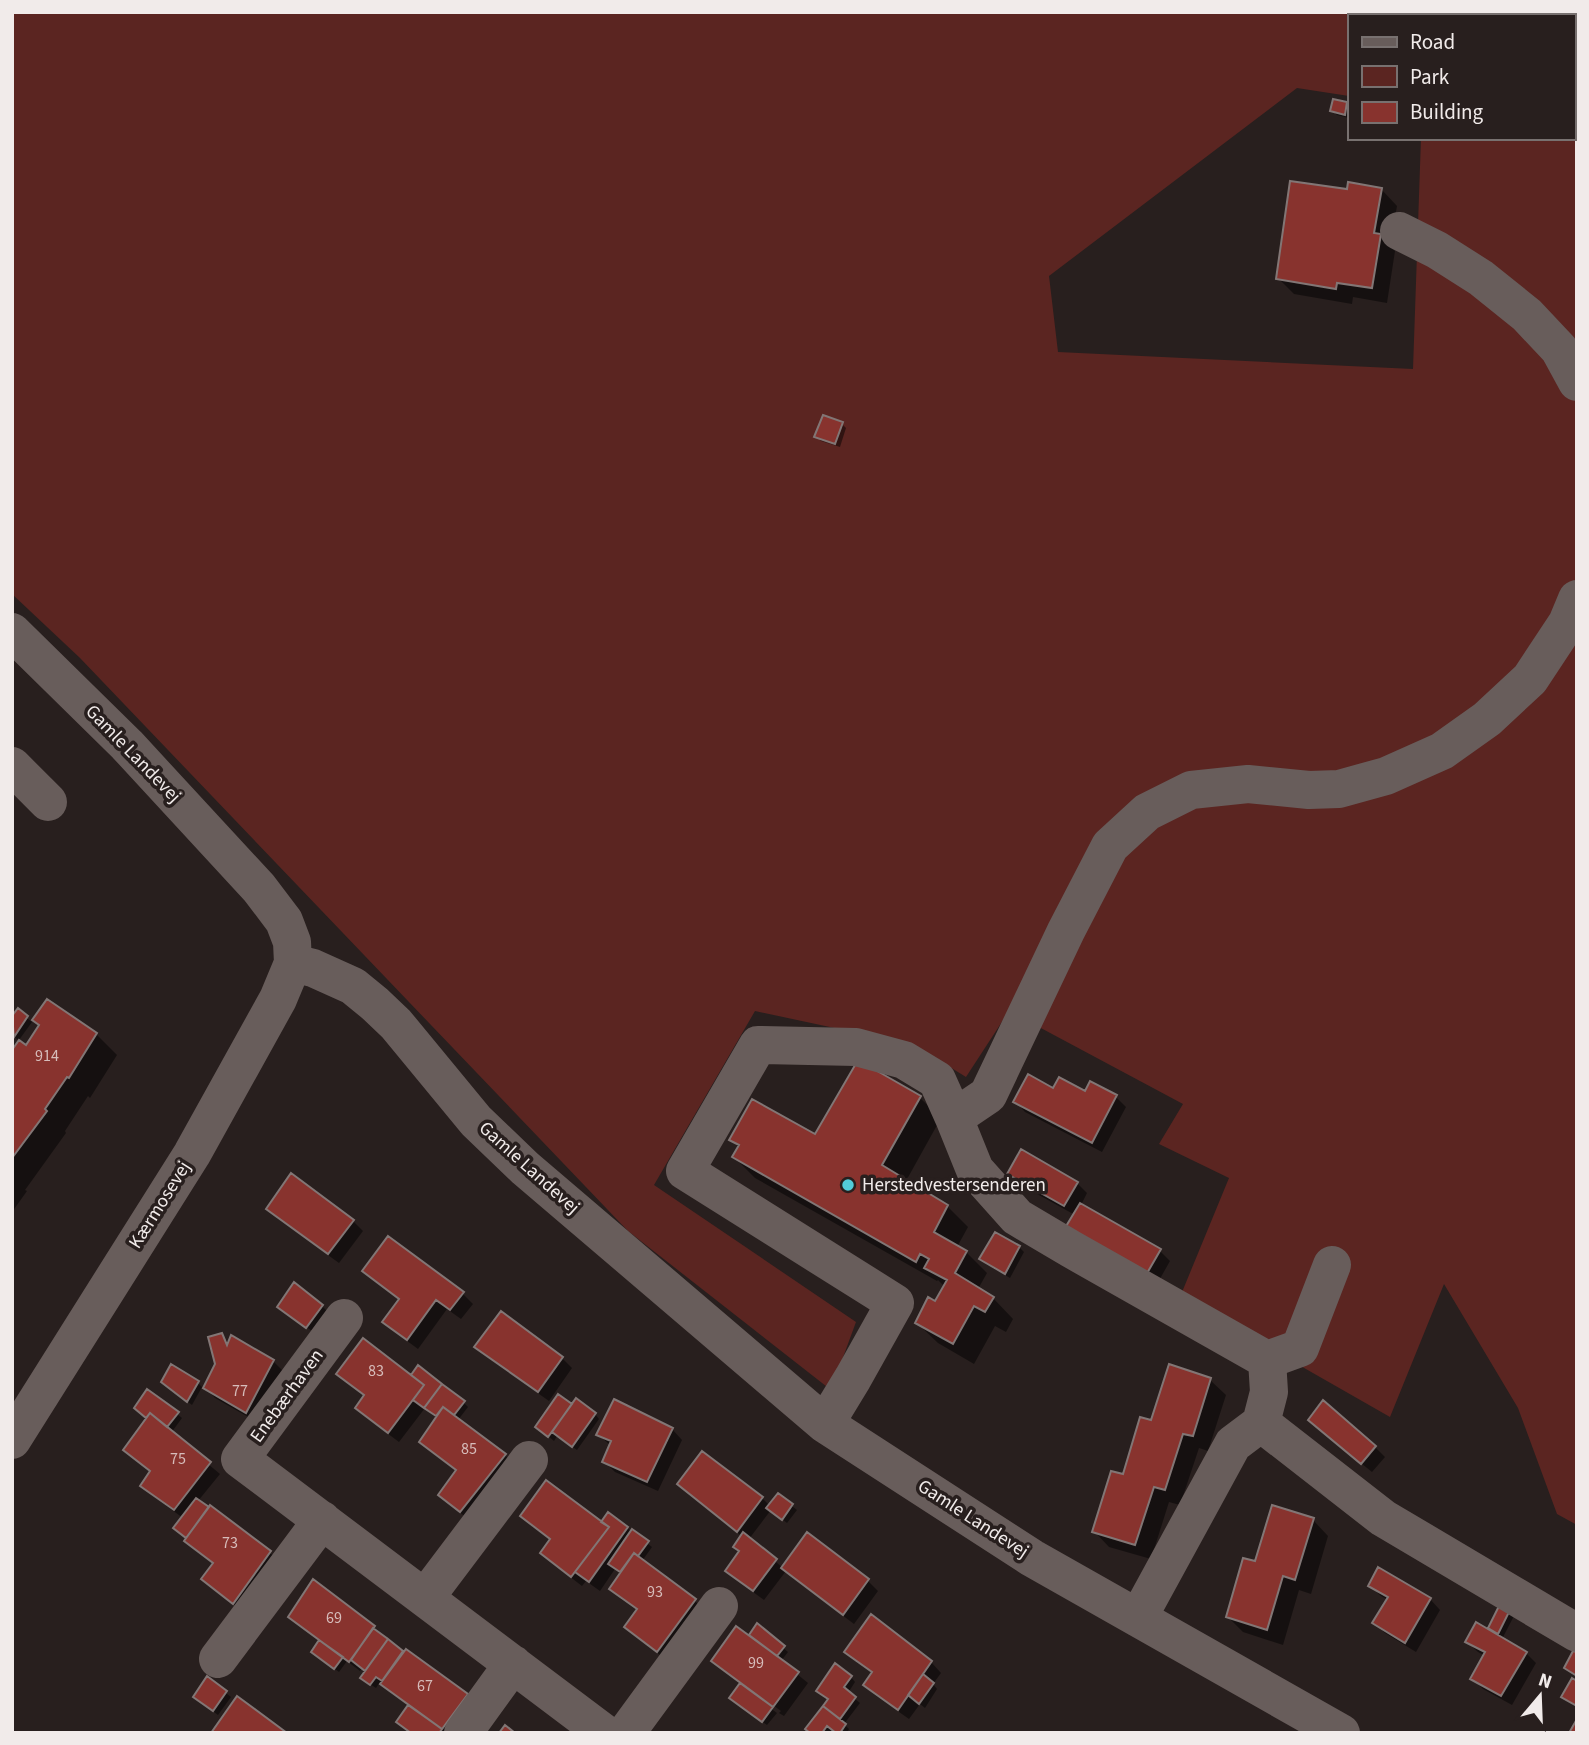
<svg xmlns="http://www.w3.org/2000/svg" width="1589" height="1745" viewBox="0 0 1589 1745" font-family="'Source Sans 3',sans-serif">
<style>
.green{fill:#5b2521;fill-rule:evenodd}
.shadow{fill:#0007}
.building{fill:#88332e;stroke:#827675;stroke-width:2}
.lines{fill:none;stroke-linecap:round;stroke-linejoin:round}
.minor{stroke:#685d5b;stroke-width:38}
.poi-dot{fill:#52cbd9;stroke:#281f1e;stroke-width:2.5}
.labels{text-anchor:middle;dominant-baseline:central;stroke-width:7;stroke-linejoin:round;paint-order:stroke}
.number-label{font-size:16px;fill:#d7bdbb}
.street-label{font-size:19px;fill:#f1ebea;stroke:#281f1e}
.poi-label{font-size:19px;fill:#f1ebea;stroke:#281f1e;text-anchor:start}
</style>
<rect width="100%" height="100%" fill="#281f1e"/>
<!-- green -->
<path class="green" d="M12 12H1577V1525L1557 1514 1518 1408 1444 1284 1390 1417 1180 1297 1229 1178 1159 1144 1183 1104 1009 1011 966 1077 914 1045 755 1011 654 1185 856 1322 831 1390 628 1231 80 658 12 594ZM1349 16H1573V138H1421L1413 369 1058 352 1049 276 1297 88 1349 96Z"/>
<!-- shadow -->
<path class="shadow" d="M1346 103 1349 106V118L1337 115 1332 110Z
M1382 190 1397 206 1390 246 1395 251 1387 303 1353 297 1352 304 1294 294 1278 278 1348 191Z
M842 424 846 428 840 447 821 441 816 436Z
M18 1011 32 1022 19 1040 12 1036V1019Z
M96 1034 117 1055 90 1098 88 1096 65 1131 66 1133 25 1190 27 1191 12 1212V1053L26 1047Z
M859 1063 920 1098 941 1118 906 1181 947 1206 968 1227 957 1247 966 1252 987 1273 978 1289 993 1298 1013 1319 1006 1332 995 1326 974 1364 938 1343 917 1323 936 1303 945 1287 938 1280 937 1281 755 1178 734 1157 739 1148 731 1139 816 1137Z
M1054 1090 1116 1097 1126 1107 1102 1152 1025 1112 1015 1101Z
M1009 1174 1077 1183 1087 1193 1081 1205 1160 1251 1170 1261 1157 1284 1075 1215 1019 1184Z
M268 1209 353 1221 363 1231 339 1263 278 1219Z
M995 1234 1019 1247 1024 1252 1010 1278 986 1264 981 1259Z
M365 1271 463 1294 473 1304 461 1319 447 1309 418 1349 395 1332 385 1322 400 1300 375 1281Z
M322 1306 327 1311 312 1331 284 1311Z
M222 1335 229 1343 273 1361 283 1371 257 1422 215 1398 205 1387 217 1364Z
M477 1347 562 1358 572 1368 549 1401 487 1357Z
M338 1374 412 1378 464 1403 468 1407 458 1420 505 1455 515 1465 471 1521 450 1505 440 1495 457 1471 431 1452 421 1441 438 1417 425 1408 399 1442 367 1418 357 1408 365 1396Z
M1210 1380 1226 1395 1208 1451 1199 1448 1180 1505 1169 1502 1151 1559 1109 1547 1094 1531 1152 1423Z
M197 1382 202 1387 192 1405 168 1386Z
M572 1406 595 1414 599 1419 577 1450 557 1436 554 1441 542 1431Z
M141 1412 177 1414 182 1418 171 1433 220 1474 198 1501 209 1509 211 1507 270 1553 281 1563 244 1612 214 1589V1564L196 1551 186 1541 188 1539 180 1533 183 1518 153 1496 142 1485 151 1473 125 1450 148 1418Z
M672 1429 682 1440 658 1491 615 1472 604 1461 611 1446 598 1434Z
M1320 1430 1375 1447 1385 1457 1372 1472Z
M679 1484 762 1498 770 1506 779 1496 797 1510 787 1523 771 1510 749 1539 783 1568 808 1535 868 1581 878 1591 854 1624 793 1578 786 1571 764 1600 738 1581 727 1570 740 1552 743 1537 689 1495Z
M522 1516 627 1528 652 1547 642 1561 695 1601 705 1611 668 1661 636 1637 626 1626 638 1611 621 1599 611 1589 622 1573 615 1569 600 1591 586 1581 582 1586 552 1563 542 1553 551 1540 532 1526Z
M1313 1520 1328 1536 1311 1594 1299 1590 1283 1645 1243 1632 1228 1617 1256 1563Z
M1370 1586 1430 1599 1440 1610 1416 1652 1385 1633 1375 1623 1388 1600 1381 1596Z
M1502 1605 1515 1614 1502 1639 1526 1653 1536 1663 1512 1705 1483 1689 1472 1678 1485 1656 1478 1652 1467 1642 1495 1633 1490 1628Z
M871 1616 931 1662 941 1673 933 1684 937 1689 925 1708 920 1704 909 1719 875 1695 865 1685 873 1673 857 1662 846 1652Z
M290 1617 374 1627 384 1638 404 1654 457 1733H412L410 1706 392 1694 380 1682 376 1688 367 1682V1672L362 1668 360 1671 347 1661 339 1672 318 1656 320 1641 301 1627Z
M757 1626 788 1652 781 1661 808 1683 784 1716 779 1713 781 1711 722 1667V1670L713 1661 749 1637Z
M851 1677 855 1682 848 1693 860 1703 844 1724 849 1729 847 1733H837L832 1729 830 1733H811L808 1729 830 1700Z
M208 1679 231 1697 218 1715 200 1701Z
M740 1685 777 1713 767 1725 736 1703Z"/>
<!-- building -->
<path class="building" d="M1333 99 1347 102 1345 115 1330 111Z
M1290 181 1347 189 1348 182 1382 188 1374 233 1381 234 1372 288 1337 283 1336 289 1276 279Z
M823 415 843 422 835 444 814 437Z
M47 999 97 1033 69 1078 67 1077 45 1109 47 1111 12 1158V1050L19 1040 26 1045 39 1025 32 1020Z
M18 1008 28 1016 14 1037 12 1016Z
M858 1060 921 1096 882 1165 948 1205 934 1232 967 1251 955 1273 994 1297 985 1312 974 1306 953 1344 915 1323 928 1297 935 1301 947 1280 924 1268 929 1259 920 1254 916 1262 732 1157 739 1145 729 1140 752 1099 815 1134Z
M1028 1074 1053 1088 1059 1077 1085 1091 1090 1081 1117 1095 1092 1143 1013 1102Z
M1021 1149 1078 1182 1064 1206 1007 1174Z
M291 1173 354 1220 328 1254 266 1209Z
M1080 1203 1161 1249 1146 1275 1065 1228Z
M995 1232 1020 1246 1005 1274 979 1259Z
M388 1236 464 1292 450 1310 436 1300 407 1340 382 1322 399 1299 362 1271Z
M294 1282 323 1305 306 1328 277 1307Z
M501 1311 563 1357 538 1392 474 1347Z
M222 1333 227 1345 231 1335 274 1360 246 1413 203 1388 215 1364 208 1337Z
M363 1338 424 1385 388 1433 355 1408 364 1395 336 1374Z
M171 1364 199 1381 187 1402 161 1382Z
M1169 1364 1211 1378 1193 1436 1183 1434 1165 1490 1154 1487 1135 1545 1092 1532 1111 1471 1123 1474 1140 1417 1151 1420Z
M418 1365 442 1384 424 1408 413 1400 424 1385 411 1375Z
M442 1384 465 1401 454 1415 443 1407 436 1416 424 1408Z
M147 1389 179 1412 167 1427 150 1413 146 1418 134 1408Z
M558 1394 572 1404 548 1437 535 1427Z
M576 1398 596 1413 572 1447 552 1432Z
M614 1399 673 1428 647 1482 602 1462 611 1441 596 1435Z
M1323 1400 1376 1446 1361 1464 1308 1420Z
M443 1407 506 1454 460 1512 438 1495 456 1470 419 1442Z
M150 1413 211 1462 174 1510 140 1486 150 1471 123 1450Z
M702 1451 763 1497 737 1532 677 1484Z
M546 1480 609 1527 571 1577 540 1553 550 1539 520 1516Z
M778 1493 793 1504 782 1520 766 1508Z
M196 1498 209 1507 186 1538 173 1528Z
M210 1505 271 1551 233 1604 201 1579 213 1563 184 1541Z
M1272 1505 1314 1518 1295 1580 1283 1576 1267 1630 1226 1617 1243 1558 1255 1561Z
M608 1512 628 1527 589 1582 575 1572 609 1527 601 1522Z
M632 1529 649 1541 638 1556 634 1553 620 1572 608 1564Z
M743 1532 777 1559 753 1591 725 1571 739 1551 733 1547Z
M807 1532 869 1579 843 1615 781 1568Z
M634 1553 696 1599 657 1652 624 1627 637 1609 609 1589Z
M1378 1567 1431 1598 1405 1643 1372 1623 1388 1597 1368 1586Z
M313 1579 375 1626 349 1662 288 1617Z
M1501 1602 1511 1608 1498 1634 1488 1628Z
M871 1614 932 1661 898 1710 863 1685 872 1672 844 1652Z
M1476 1622 1527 1652 1501 1696 1470 1679 1485 1652 1465 1642Z
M757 1623 785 1646 777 1656 749 1635Z
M736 1626 799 1672 773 1707 711 1661Z
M373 1628 388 1639 365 1671 351 1660Z
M388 1639 403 1651 382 1681 376 1677 370 1685 360 1678Z
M319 1640 343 1657 334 1669 311 1652Z
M406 1649 468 1694 442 1729 380 1684Z
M1573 1651 1577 1652V1676L1564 1668Z
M835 1663 852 1676 844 1687 856 1697 840 1719 823 1706 828 1699 816 1691Z
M923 1674 934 1683 919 1704 908 1695Z
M207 1676 227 1691 213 1711 193 1697Z
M1572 1678 1577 1681V1706L1561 1697Z
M740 1683 773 1707 762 1722 729 1698Z
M237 1696 287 1733H211Z
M408 1705 442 1729 439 1733H411L396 1722Z
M823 1706 846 1724 840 1733H836L827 1726 822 1733H810L805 1729Z
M1577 1719V1733H1569Z
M505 1725 515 1733H499Z"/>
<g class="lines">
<!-- minor -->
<path class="minor" d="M1399 231 1437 250 1481 278 1527 315 1559 349 1577 382
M12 632 127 745 259 888 284 921 292 942 293 963 278 999 192 1154 12 1440
M12 766 48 802
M293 963 313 968 353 986 375 1004 396 1024 476 1121 525 1168 825 1424 1032 1558 1341 1733
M954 1118 988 1095 1066 931 1110 846 1147 812 1191 790 1248 784 1309 790 1339 789 1386 776 1442 751 1487 719 1530 679 1567 623 1577 599
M344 1318 240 1459 604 1733
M1267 1360 1300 1348 1332 1265
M825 1424 853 1378 895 1303 685 1171 758 1045 856 1047 904 1060 937 1080 954 1118 975 1170 1017 1217 1071 1249 1267 1360 1269 1392 1261 1423
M425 1598 529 1460
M1138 1618 1233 1444 1261 1423 1383 1518 1577 1633
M218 1659 322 1520
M463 1733 513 1664
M626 1733 719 1606"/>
</g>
<!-- markers -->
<circle class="poi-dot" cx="848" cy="1185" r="7"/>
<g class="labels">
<!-- number labels -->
<g class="number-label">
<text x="47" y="1056">914</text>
<text x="376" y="1371">83</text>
<text x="240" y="1391">77</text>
<text x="469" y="1449">85</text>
<text x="178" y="1459">75</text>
<text x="230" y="1543">73</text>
<text x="655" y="1592">93</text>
<text x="334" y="1618">69</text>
<text x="756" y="1663">99</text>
<text x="425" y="1686">67</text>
</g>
<!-- street labels -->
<g class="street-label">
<text transform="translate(133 754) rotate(46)">Gamle Landevej</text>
<text transform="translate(529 1168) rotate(42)">Gamle Landevej</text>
<text transform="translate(160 1205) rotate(-58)">Kærmosevej</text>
<text transform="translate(287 1396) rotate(-54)">Enebærhaven</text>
<text transform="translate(973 1519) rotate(33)">Gamle Landevej</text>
</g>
<!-- poi labels -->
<g class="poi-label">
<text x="862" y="1185">Herstedvestersenderen</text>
</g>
</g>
<!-- border -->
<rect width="1589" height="1745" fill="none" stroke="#f1ebea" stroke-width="28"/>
<!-- legend -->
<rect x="1348" y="14" width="228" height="126" fill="#281f1e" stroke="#787170" stroke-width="2"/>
<rect x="1362" y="37" width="35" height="10" fill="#685d5b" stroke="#787170" stroke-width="2"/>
<text x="1410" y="49" font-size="21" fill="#f1ebea">Road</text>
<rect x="1362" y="66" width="35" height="21" fill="#5b2521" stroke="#787170" stroke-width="2"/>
<text x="1410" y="84" font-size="21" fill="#f1ebea">Park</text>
<rect x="1362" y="102" width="35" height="21" fill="#88332e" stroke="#787170" stroke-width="2"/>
<text x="1410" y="119" font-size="21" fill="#f1ebea">Building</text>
<!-- north arrow -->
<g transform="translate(1540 1696) rotate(19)" stroke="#281f1e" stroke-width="5" paint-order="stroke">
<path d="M0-5L12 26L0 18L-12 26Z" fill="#f1ebea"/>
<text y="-10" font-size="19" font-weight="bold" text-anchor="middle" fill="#f1ebea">N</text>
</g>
</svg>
